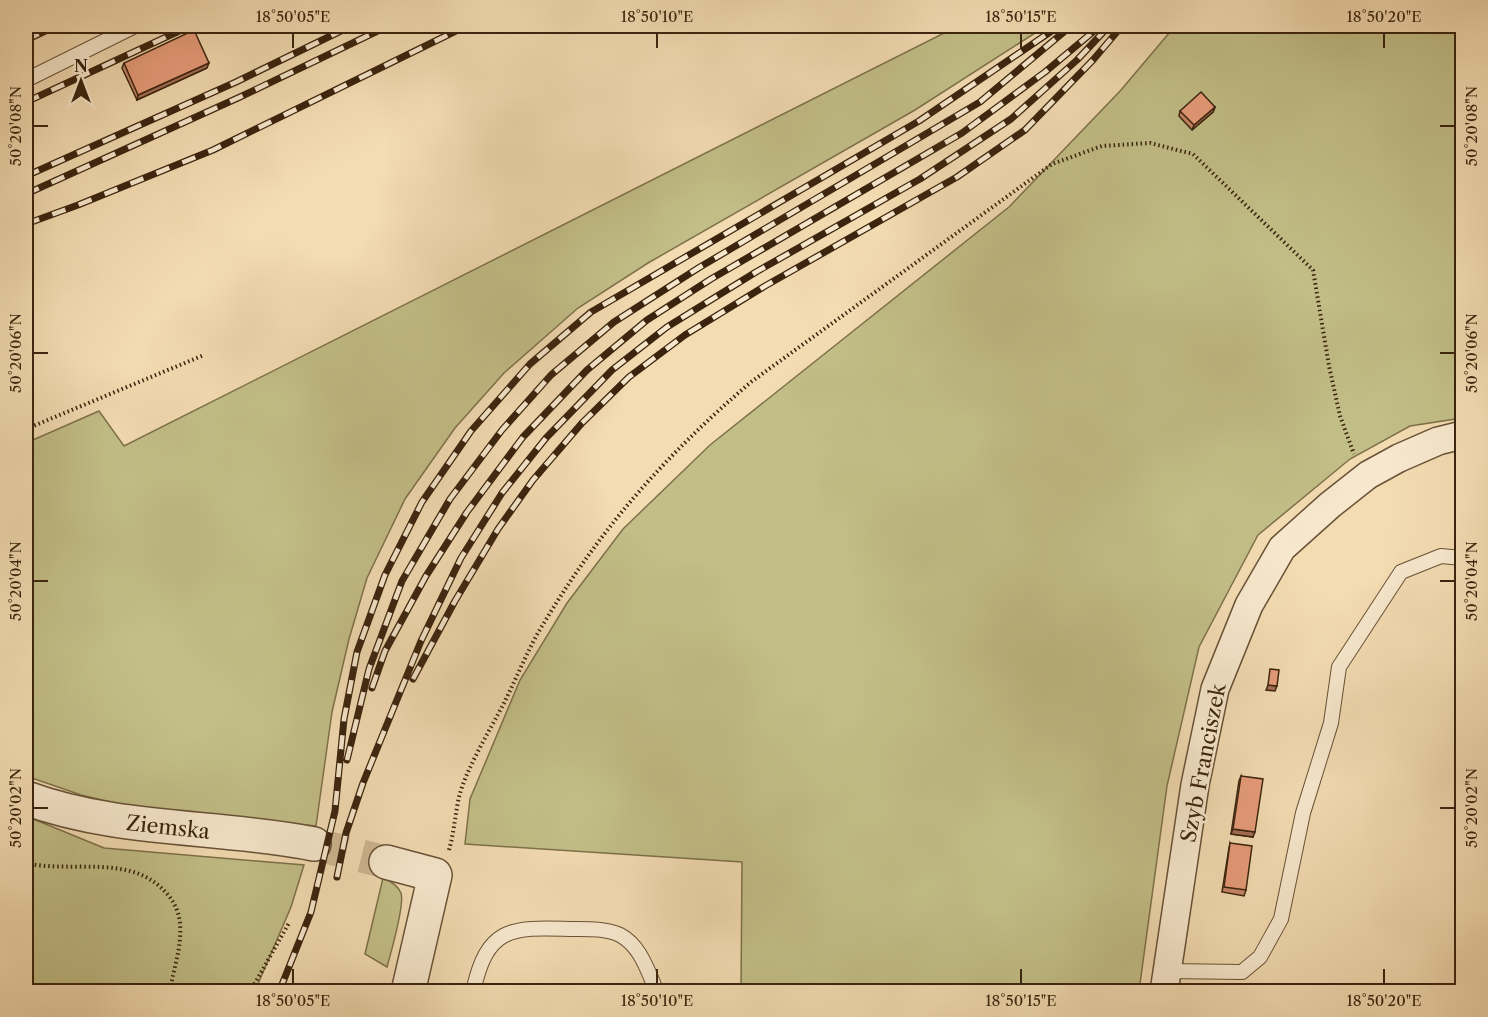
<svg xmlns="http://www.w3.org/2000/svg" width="1488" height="1017" viewBox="0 0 1488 1017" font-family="'Libre Caslon Text',serif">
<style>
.green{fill:#c2be87;stroke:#7e714a;stroke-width:1.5}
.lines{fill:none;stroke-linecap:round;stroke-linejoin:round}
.tertiary-tunnel{stroke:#ceb691;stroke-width:33;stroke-dasharray:33 16;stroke-linecap:butt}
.service-casing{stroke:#695237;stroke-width:16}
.minor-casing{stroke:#695237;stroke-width:30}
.tertiary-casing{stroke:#695237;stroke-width:36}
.path{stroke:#3b240e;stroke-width:4;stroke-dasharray:1.5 3;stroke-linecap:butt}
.service{stroke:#f7e8cd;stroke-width:14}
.minor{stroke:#f7e8cd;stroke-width:27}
.tertiary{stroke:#f7e8cd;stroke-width:33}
.rail-casing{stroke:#3b240e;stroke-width:7}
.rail{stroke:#f7e8cd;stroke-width:4.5;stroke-dasharray:14;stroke-linecap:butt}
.wall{fill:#c78669;stroke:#3b240e;stroke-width:1.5}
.shaded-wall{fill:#a26d55;stroke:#3b240e;stroke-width:1.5}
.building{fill:#e79c7a;stroke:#3b240e;stroke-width:1.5}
.ticks{fill:none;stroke:#3b240e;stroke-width:2}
.labels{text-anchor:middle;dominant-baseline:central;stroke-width:5;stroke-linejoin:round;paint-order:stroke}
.street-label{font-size:21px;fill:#3b240e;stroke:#f7e8cd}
.neatline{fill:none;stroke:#3b240e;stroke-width:2}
.ticks-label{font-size:15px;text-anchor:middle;fill:#3b240e}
</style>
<rect width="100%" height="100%" fill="#f3dbb2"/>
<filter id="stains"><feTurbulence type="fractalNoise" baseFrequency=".00333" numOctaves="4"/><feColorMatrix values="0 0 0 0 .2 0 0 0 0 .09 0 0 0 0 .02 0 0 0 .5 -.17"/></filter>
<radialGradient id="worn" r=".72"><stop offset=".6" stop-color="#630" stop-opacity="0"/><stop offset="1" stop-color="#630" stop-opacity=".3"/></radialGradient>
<!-- green -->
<path class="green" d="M958 26H1046L915 110 648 263 578 308 504 373 455 428 405 499 367 578 349 639 332 712 316 826 140 809 81 795 26 776V443L99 411 124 446Z
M1175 26H1462V418L1410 426 1350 459 1258 535 1199 647 1167 786 1139 991H741L742 862 465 844 470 799 520 680 567 603 623 529 710 445 1009 207 1121 90Z
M26 816 104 848 304 865 291 907 255 991H26Z
M383 878C390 881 398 885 401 893 405 905 391 952 387 967L365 954Z"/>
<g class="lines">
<!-- tertiary-tunnel -->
<path class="tertiary-tunnel" d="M314 844 386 862"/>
<!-- service casing -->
<g class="service-casing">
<path id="service" d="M26 80 135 26
M1167 971 1242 972 1260 957 1281 919 1303 813 1331 723 1339 667 1401 572 1441 556 1462 558
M473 992C487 927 510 927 570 929 585 929 606 928 620 935 641 946 648 972 657 992"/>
</g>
<!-- minor casing -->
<g class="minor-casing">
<path id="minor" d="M1164 992 1195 785 1215 689 1249 605 1282 548 1330 505 1368 475 1399 458 1438 441 1462 435"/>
</g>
<!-- tertiary casing -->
<g class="tertiary-casing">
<path id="tertiary" d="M26 798C118 832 218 825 314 844
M386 862 435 875 408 992"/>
</g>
<!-- path -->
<path class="path" d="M26 429 204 355
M449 850C454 833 455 815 459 797 466 769 490 730 504 703 518 675 530 644 547 618 604 524 668 453 751 382L1052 164 1102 146 1150 143 1193 154 1313 270 1329 366 1340 416 1354 454
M26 863C72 874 133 852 168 895 175 903 179 913 180 924 182 948 173 969 170 992
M250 992 289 923"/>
<!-- service -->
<use href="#service" class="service"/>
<!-- minor -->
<use href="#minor" class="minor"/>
<!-- tertiary -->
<use href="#tertiary" class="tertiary"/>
<!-- rail casing -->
<g class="rail-casing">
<path id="rail" d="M26 40 56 26
M26 102 190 26
M26 176 236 82 351 26
M26 194 240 97 388 26
M26 224 78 205 213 150 466 26
M413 679 455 601 498 529 533 480 582 423 629 377 685 335 765 286 957 177 1025 130 1093 60 1122 26
M372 688 385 651 426 576 467 512 523 437 587 370 647 320 711 279 962 133 1045 72 1094 31
M347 760 369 669 402 581 450 499 502 430 551 375 614 322 700 267 980 102 1071 26
M337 877 346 833 363 783 421 641 461 558 502 493 546 438 612 370 667 327 756 272 920 179 1011 119 1077 60 1109 26
M279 992 311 912 335 811 344 719 357 652 385 575 422 502 471 431 530 364 591 312 919 121 1059 26"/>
</g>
<!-- rail -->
<use href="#rail" class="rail"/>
</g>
<!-- wall -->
<path class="wall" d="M124 63 207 68 137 100 122 68Z
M1215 107 1213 112 1192 130 1179 116 1180 111Z
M1241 776 1253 837 1231 834 1239 781Z
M1230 843 1246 890 1244 896 1222 892 1229 848Z"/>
<!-- shaded-wall -->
<path class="shaded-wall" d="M209 63 207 68 137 100 138 95Z
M1215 107 1213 112 1192 130 1194 125Z
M1268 685 1277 686 1275 691 1266 690Z
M1233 829 1255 832 1253 837 1231 834Z"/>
<!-- building -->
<path class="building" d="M194 30 209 63 138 95 124 63Z
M1201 92 1215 107 1194 125 1180 111Z
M1270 669 1279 670 1277 686 1268 685Z
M1241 776 1263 779 1255 832 1233 829Z
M1230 843 1252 846 1246 890 1224 887Z"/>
<!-- ticks -->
<path class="ticks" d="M293 33V48M657 33V48M1021 33V48M1384 33V48M33 126H48M1440 126H1455M33 353H48M1440 353H1455M33 581H48M1440 581H1455M33 808H48M1440 808H1455M293 969V984M657 969V984M1021 969V984M1384 969V984"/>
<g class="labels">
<!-- street labels -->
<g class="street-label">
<text transform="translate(1203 763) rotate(-79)">Szyb Franciszek</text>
<text transform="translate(168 827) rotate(6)">Ziemska</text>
</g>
</g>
<!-- margin -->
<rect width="1488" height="1017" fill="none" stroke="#f3dbb2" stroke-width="66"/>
<!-- north arrow -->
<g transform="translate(81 81)" stroke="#f7e8cd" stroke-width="4.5" paint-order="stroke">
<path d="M0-4.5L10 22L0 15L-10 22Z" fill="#3b240e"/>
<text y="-9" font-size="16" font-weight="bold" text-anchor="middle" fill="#3b240e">N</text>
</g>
<rect x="33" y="33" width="1422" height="951" class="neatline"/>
<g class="ticks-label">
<text x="293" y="22">18°50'05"E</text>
<text x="657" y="22">18°50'10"E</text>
<text x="1021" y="22">18°50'15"E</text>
<text x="1384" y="22">18°50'20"E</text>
<text transform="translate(16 126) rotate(-90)" y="5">50°20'08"N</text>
<text transform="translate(1472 126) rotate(-90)" y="5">50°20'08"N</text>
<text transform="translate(16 353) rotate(-90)" y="5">50°20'06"N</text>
<text transform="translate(1472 353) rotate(-90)" y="5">50°20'06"N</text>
<text transform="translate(16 581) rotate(-90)" y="5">50°20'04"N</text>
<text transform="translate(1472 581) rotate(-90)" y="5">50°20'04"N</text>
<text transform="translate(16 808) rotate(-90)" y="5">50°20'02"N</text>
<text transform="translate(1472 808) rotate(-90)" y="5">50°20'02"N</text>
<text x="293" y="1006">18°50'05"E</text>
<text x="657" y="1006">18°50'10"E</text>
<text x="1021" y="1006">18°50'15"E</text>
<text x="1384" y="1006">18°50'20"E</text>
</g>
<rect width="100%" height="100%" filter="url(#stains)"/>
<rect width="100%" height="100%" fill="url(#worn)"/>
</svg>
